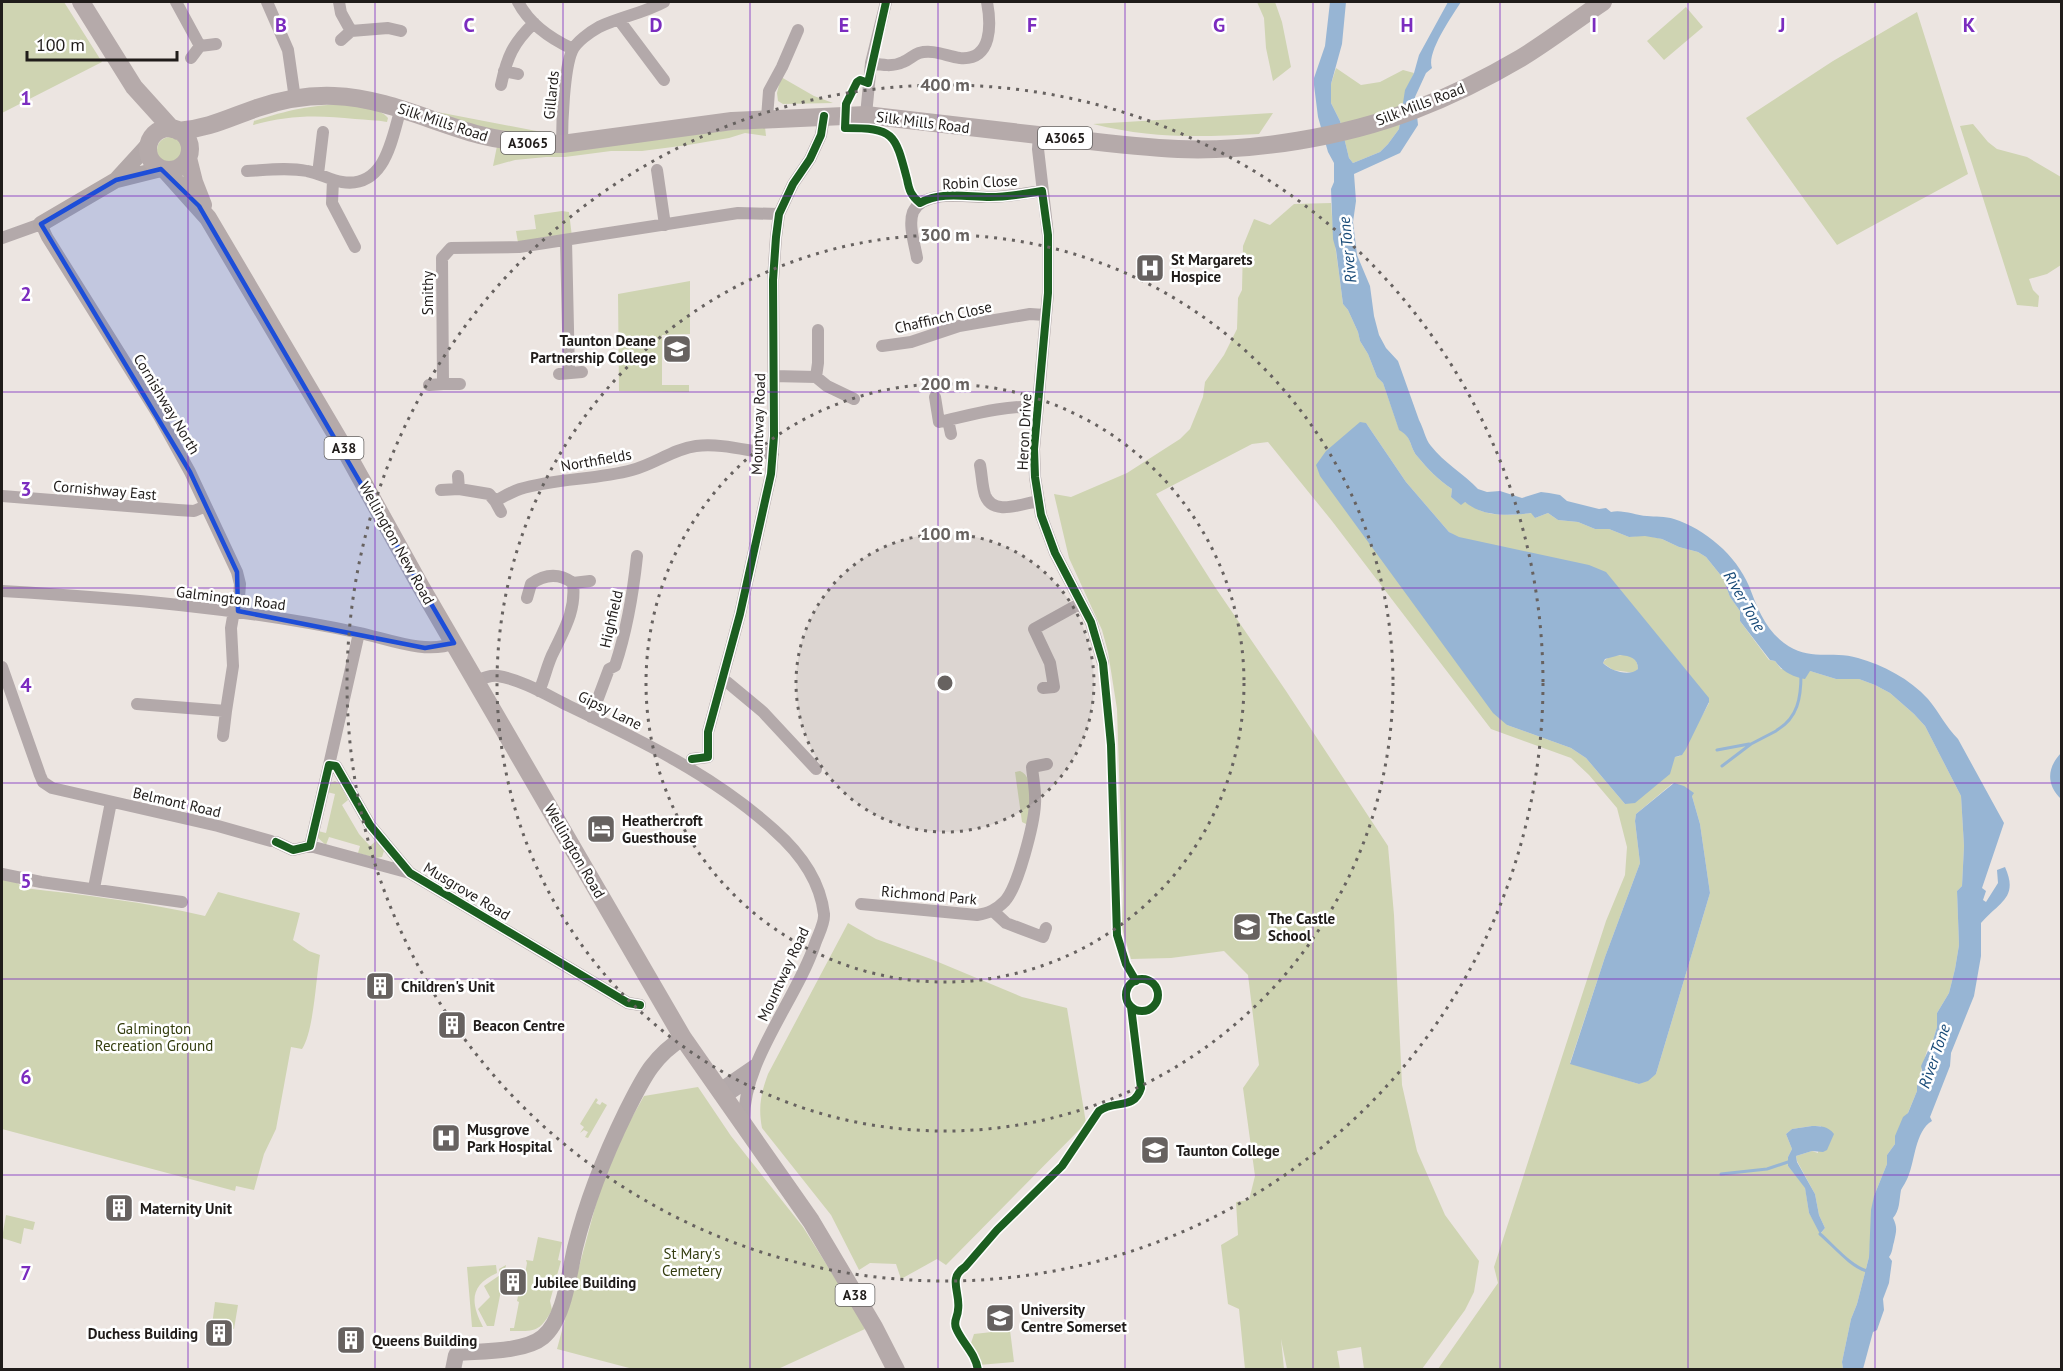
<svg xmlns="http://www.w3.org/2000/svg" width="2063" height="1371" viewBox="0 0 2063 1371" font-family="'PT Sans',sans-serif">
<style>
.green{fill:#cfd4b2;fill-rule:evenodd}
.water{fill:#97b5d4;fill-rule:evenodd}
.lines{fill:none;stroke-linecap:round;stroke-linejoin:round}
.stream{stroke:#97b5d4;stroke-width:3}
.street{stroke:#b3a9aa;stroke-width:12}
.secondary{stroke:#b2a8a8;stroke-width:16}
.primary{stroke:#b5aaaa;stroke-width:18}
.cycleway-casing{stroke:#fff;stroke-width:11}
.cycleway{stroke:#1b5e20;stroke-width:8}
.marked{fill:#1d4ed8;fill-opacity:0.2;stroke:#1d4ed8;stroke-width:4.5;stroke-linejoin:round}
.grid{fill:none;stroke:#7b2cbf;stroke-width:1.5;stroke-opacity:0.55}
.ring{fill:none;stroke:#676260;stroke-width:3;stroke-dasharray:3 6}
.labels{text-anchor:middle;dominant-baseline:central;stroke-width:5;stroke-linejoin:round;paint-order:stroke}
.shield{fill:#fff;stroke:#63605f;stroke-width:1.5}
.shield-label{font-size:14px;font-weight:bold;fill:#201c1a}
.street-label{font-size:15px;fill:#201c1a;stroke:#fff}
.poi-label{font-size:15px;font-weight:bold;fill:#201c1a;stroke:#fff;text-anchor:start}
.park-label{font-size:15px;fill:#353e10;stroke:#fff}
.water-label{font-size:16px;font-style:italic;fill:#194b78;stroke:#fff}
.grid-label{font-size:20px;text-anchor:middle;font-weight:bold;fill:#7b2cbf;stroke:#fff;stroke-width:5;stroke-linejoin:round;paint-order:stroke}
.centre{fill:#676260;stroke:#fff;stroke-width:3}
.ring-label{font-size:18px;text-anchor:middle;font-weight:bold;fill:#676260;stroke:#fff;stroke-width:5;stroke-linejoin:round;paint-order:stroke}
</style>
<rect width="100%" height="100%" fill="#ece5e1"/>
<!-- green -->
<path class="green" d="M2 2H64L102 62 2 113Z
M1257 2H1275L1282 22 1291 67 1273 81 1266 48 1264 18Z
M1686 7 1703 27 1664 60 1647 41Z
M1917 12 1968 174 1837 245 1746 118 1833 61Z
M1336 68 1361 85 1380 82 1403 70 1414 73 1406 90 1399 129 1388 144 1380 152 1353 163 1349 158 1340 121 1331 103V84Z
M781 77 814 96 833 103 783 104 778 101 777 93Z
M346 104C360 107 379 107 388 118L387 122C377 120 366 120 355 119 319 115 288 115 253 125L254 121C288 110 311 105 346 104Z
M427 110 552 134 550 136 502 135Z
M1273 113 1259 134C1198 137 1153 139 1093 124Z
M1973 124 1988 142 1997 149 2027 157 2061 177V265L2047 274 2029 279 2033 290 2039 296 2038 307 2017 305 1960 126Z
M765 127 766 136 745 133 729 138 688 145 642 151H611L565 157H546L515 160 493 166 497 146 588 148 710 132Z
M157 150a13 13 0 1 1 26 0a13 13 0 1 1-26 0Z
M1331 203C1333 237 1339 270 1343 304L1348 310 1358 332 1360 341 1368 354 1377 377 1383 383 1399 429C1413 438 1409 446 1417 456 1429 470 1437 479 1452 489L1451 497 1465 502 1481 511 1492 514 1512 515 1532 513 1535 518 1548 513 1558 520 1578 522 1595 529H1609L1629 537 1645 535 1662 539 1679 547 1698 552 1706 557 1723 578 1730 597 1740 611V621L1769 660 1775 661 1781 669 1810 671 1836 679H1859L1875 685 1890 693 1914 714 1925 726 1961 796 1964 846 1962 886 1957 891 1959 945 1955 969 1949 993 1937 1013V1027L1933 1040 1928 1047 1917 1085V1091L1895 1144 1887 1155V1164L1874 1196 1869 1257 1857 1304 1851 1319 1842 1362 1843 1369H1438L1498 1283 1494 1267 1606 921 1625 875 1627 847 1617 808 1589 775 1571 758 1491 729 1332 521 1268 442 1252 444 1156 494 1215 587 1286 691 1388 846 1394 915 1402 1085 1417 1151 1445 1215 1479 1261 1474 1292 1465 1310 1422 1369H1364L1361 1347 1337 1351 1340 1369H1287L1281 1339 1284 1369H1245L1239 1309 1228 1304 1221 1245 1238 1235 1236 1202 1249 1200 1255 1176 1243 1088 1259 1065 1248 975 1224 951 1171 958 1131 959 1122 928 1123 894 1117 709 1108 652 1102 630 1069 558 1054 494 1071 497 1127 473 1180 439 1190 429 1203 397 1205 382 1224 355 1237 329 1238 298 1242 290 1243 246 1254 219 1270 225 1294 204ZM1366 423 1406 482 1449 532 1709 703 1680 756 1675 757 1625 804 1586 758 1571 748 1507 725ZM1673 783 1689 791 1692 796 1700 824 1710 893 1656 1074 1639 1084 1570 1063 1605 957 1640 863 1635 821 1636 814ZM1812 1126H1821L1818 1153 1812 1151 1796 1156 1797 1161 1815 1194 1819 1215 1825 1228 1821 1233 1809 1213 1805 1187 1788 1166V1157L1792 1149 1786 1134 1792 1129Z
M562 211 569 212 572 237 518 243 516 231 536 229 534 215Z
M690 281V334L662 335V385H689V392L619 391 618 294Z
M1627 655C1634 657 1638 661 1638 669L1635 673 1613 670 1603 663C1607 655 1618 655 1627 655Z
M1020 771C1036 777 1029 811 1028 825L1022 822 1015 772Z
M335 781 340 784 348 800 342 805 359 834 370 846 376 841 384 851 382 857 376 858 358 853 360 846 329 837 326 845 318 838V831L326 833 335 794 327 792 330 783Z
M2 879 13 880 24 888C85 895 145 902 205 916L218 892 300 913 293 940 309 951 320 955C316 977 314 1031 302 1049L291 1047 276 1129 264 1154 254 1190 236 1186 235 1191 2 1129Z
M848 923 876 939 931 959 1022 997 1067 1008 1086 1123 946 1265 937 1259 901 1279 896 1264 870 1263 859 1270 831 1215 762 1128C758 1107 761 1093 768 1074Z
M698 1087 731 1136 803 1227 855 1310 865 1329 778 1369H633L557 1349 600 1189 627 1126 644 1096Z
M596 1098 598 1100 596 1103 600 1105 602 1102 607 1105 588 1138 585 1137 588 1132 584 1130 580 1133 584 1127 580 1124Z
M6 1215 35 1222 33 1230 24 1228 21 1244 2 1238Z
M538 1237 562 1242 558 1260 561 1261 550 1301 552 1310C539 1333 535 1331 510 1331V1328H514L519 1302 517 1301 518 1296H521L527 1263 526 1260 533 1261Z
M496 1265 497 1273C470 1285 470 1302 483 1327H472L467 1267Z
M506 1265 494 1326H487L478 1309 490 1297 484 1286 500 1275 499 1269Z
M215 1302 238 1305 234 1329 212 1325Z
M1010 1330 1014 1362 979 1365 970 1346 974 1334Z"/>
<!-- water -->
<path class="water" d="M1330 2H1346L1342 44 1331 84V103L1340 121 1349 158 1353 163 1380 152 1388 144 1399 129 1405 90 1414 73 1419 55 1448 2H1461C1452 16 1426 53 1432 68L1426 73 1415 97 1418 125 1400 153 1354 174 1356 201 1353 222 1357 255 1370 286 1374 316 1379 335 1386 348 1398 361 1419 420C1424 429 1425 439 1431 446 1444 463 1464 474 1478 489L1487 492 1500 491 1522 498 1541 492 1549 493 1560 495 1567 501 1599 509 1606 508 1611 512C1621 509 1635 515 1647 516 1655 517 1665 516 1674 519 1705 529 1736 555 1749 586 1757 607 1765 629 1784 643 1809 662 1831 650 1858 658 1883 665 1910 679 1928 699 1939 712 1946 727 1958 739L2004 823 1982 888 1986 891 1983 900 1986 902 1998 883 1997 870 2005 867C2019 898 1999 902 1981 923V956L1974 996 1951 1053 1950 1066 1930 1117 1932 1121C1915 1131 1915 1161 1908 1177 1906 1182 1903 1186 1901 1190 1899 1201 1900 1210 1893 1218 1898 1228 1896 1232 1894 1242 1892 1248 1893 1251 1889 1257L1892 1261 1889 1283 1883 1299 1884 1310 1877 1330 1873 1332 1863 1369H1843L1842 1362 1851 1319 1857 1304 1869 1257 1871 1210 1874 1196 1887 1164V1155L1895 1144V1136L1903 1117 1908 1113 1917 1091V1086L1922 1070 1921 1066 1933 1040 1937 1027V1013L1949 993 1955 969 1959 945 1957 891 1962 886 1964 846 1961 796 1925 726 1914 714 1890 693 1875 685 1859 679H1836L1810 671 1805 679C1792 677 1782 671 1775 661L1770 660 1740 621V611L1730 597 1723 578 1706 557 1698 552 1679 547 1662 539 1645 536 1629 537 1609 529H1595L1578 522 1558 520 1548 513 1535 518 1531 513C1509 516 1483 517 1465 502L1461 505 1451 497 1452 489C1437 479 1429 470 1417 456 1409 446 1413 438 1399 430L1383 383 1377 377 1368 354 1360 341 1358 332 1348 310 1343 304 1336 250 1333 239 1331 189 1334 182V163L1328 152 1318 117 1314 85V78L1325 46Z
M1360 422 1366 423 1406 482 1449 532 1459 537 1589 565 1606 572 1709 698V702L1686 749 1682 755 1675 757 1670 774 1635 803 1625 804 1586 758 1571 748 1507 725 1493 713 1320 476 1316 465 1326 451ZM1620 655C1630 656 1638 658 1638 669 1629 677 1611 671 1603 663L1605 659Z
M2061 753V799C2046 784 2047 768 2061 753Z
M1674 783 1684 786 1694 793 1692 796 1700 824 1710 893 1656 1074 1648 1081 1639 1084 1570 1064 1605 957 1640 863 1635 821 1636 814Z
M1812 1126C1821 1126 1828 1126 1834 1134L1827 1150 1823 1152 1812 1151 1796 1156 1797 1162 1815 1194 1819 1215 1825 1228 1820 1234 1809 1213 1805 1188 1788 1166V1157L1792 1149 1786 1134 1792 1129Z"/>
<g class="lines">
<!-- stream -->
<path class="stream" d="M1777 730C1798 718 1801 697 1801 675
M1717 750 1749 744
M1722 766 1751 744 1776 731
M1721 1174 1767 1169 1791 1161
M1820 1234C1833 1245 1851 1267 1867 1271"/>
<!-- street -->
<path class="street" d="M176 2 200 46
M267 2 288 50 295 99
M339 2 341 13 351 31 341 40
M518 2C529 23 551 39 573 49
M619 20 664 80
M351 31 388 28 401 31
M191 58 200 46 216 44
M871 63C882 65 893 67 903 62 909 60 913 55 919 53 933 49 946 56 960 58 993 61 991 23 987 2
M504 71 518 74
M501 85C507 57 513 43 534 23
M866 115 871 63 886 2
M767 118 769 91 782 67 798 30
M1039 135 1038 149 1048 235V293L1034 449 1035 477 1041 515 1055 553 1091 622 1103 663
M562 144C562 123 564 69 572 51 576 42 590 32 599 27 620 17 644 13 664 2
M657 170 665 225
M247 171C266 170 288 167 307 171 319 173 330 180 342 182 386 189 392 137 401 108
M318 174 323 132
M333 180 332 203 355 247
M2 238 41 224 47 237 159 416 190 472 237 572 240 584 238 611
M566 240 569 373
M917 258C915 245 908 225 913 212 924 188 970 198 991 197 1008 197 1025 193 1042 191
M882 346 911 342 959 326 1030 314 1045 315
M559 374 582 372
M773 376 816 377 827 386 854 399
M816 377 818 363V330
M460 384H443L442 258 451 248 519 247 738 213 779 214
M429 385 443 384
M935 397 939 422C971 415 1004 405 1037 407
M948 420 951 434
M980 465C982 475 982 486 985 495 993 517 1023 503 1039 501
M458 476 459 489
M441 490 459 489 489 494 495 501C503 497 511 492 520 489 556 478 596 480 632 470 655 464 673 449 696 446 722 443 747 451 773 454
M2 496 178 510 194 511 206 506
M495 501 501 512
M573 583 590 581
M2 591C121 598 243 608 360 633 388 639 427 655 454 643
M527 598 531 584C545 574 559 573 573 583 576 610 565 628 554 651 547 664 545 678 539 691
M2 667 40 775 43 782 52 788 218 826 271 841
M476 681C483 678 490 675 498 676 522 680 547 695 569 706 640 740 715 776 774 830 799 852 820 880 824 914 825 923 818 935 815 944 796 1001 741 1063 744 1124
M723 681 727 682 763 712 816 769
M1043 688 1054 687 1050 663 1034 629 1081 603
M137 704 226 711 233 666 231 628 234 611
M591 717 609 669 615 666C627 630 633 594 637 556
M223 736 226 711
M692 759 708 757V732L740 614 771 474 774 436 773 280 776 237 779 214 793 184 810 159 821 135 824 116
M329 765 359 633
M276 842 293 850 310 846 329 765 336 766 370 825 410 873 628 1003 640 1005
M310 846 410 873
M2 874 41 882 182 902
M94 888 111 802
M861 904 977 915C989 913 996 910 1005 901 1018 887 1034 824 1035 804 1036 791 1033 779 1032 767L1047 764
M993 911 1006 923 1043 937 1046 928
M718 1090 756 1064
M724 1098 749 1081"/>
<!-- secondary -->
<path class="secondary" d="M117 180 161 169
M41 224 116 180 148 145
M453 1370 456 1355 459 1353C482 1351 525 1352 543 1337 564 1320 569 1274 575 1248 587 1200 604 1157 626 1112 642 1081 652 1057 683 1038"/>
<!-- primary -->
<path class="primary" d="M81 2 134 87 172 129
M148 149a21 21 0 1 1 42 0a21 21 0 1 1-42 0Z
M178 131C210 128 228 118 257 108 281 100 309 95 334 96 386 98 431 122 480 135 507 142 534 144 562 144L732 121 866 115C923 122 980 128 1038 135 1084 140 1131 147 1178 149 1253 152 1344 137 1414 110 1451 96 1487 78 1521 58 1549 41 1576 20 1603 2
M188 158 194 182 203 205
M165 170 208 218 345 450 421 587 683 1038 811 1221 874 1327 896 1370"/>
<!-- cycleway casing -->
<g class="cycleway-casing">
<path id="cycleway" d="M886 2 868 83 860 80 857 82 846 104 845 128C894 128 895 133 907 179 909 190 911 196 920 203 941 191 967 197 990 197 1007 197 1025 194 1042 191L1048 235V293L1034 449 1035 477 1041 515 1055 553 1091 622 1103 663 1111 745 1117 935 1126 964 1136 981
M692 759 708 757V732L740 614 771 474 774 436 773 280 776 237 779 214 793 184 810 159 821 135 824 116
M276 842 293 850 310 846 329 765 336 766 370 825 410 873 628 1003 640 1005
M1126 995a16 16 0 1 1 32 0a16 16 0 1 1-32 0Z
M978 1370C975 1352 962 1343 956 1328 953 1320 958 1317 958 1310 961 1293 947 1278 965 1267L997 1230 1062 1166 1099 1111C1115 1099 1134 1111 1141 1088L1131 1007"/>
</g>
<!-- cycleway -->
<use href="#cycleway" class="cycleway"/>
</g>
<!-- marked area -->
<path class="marked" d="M161 169 199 206 454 643 425 648 238 611 237 572 190 472 41 224 116 180Z"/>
<!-- grid -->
<path class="grid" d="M188 2V1370M375 2V1370M563 2V1370M750 2V1370M938 2V1370M1125 2V1370M1313 2V1370M1500 2V1370M1688 2V1370M1875 2V1370M2 196H2062M2 392H2062M2 588H2062M2 783H2062M2 979H2062M2 1175H2062"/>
<!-- distance rings -->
<circle cx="945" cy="683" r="149" fill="#676260" fill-opacity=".12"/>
<g class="ring">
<circle cx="945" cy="683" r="149"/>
<circle cx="945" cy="683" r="299"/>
<circle cx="945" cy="683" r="448"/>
<circle cx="945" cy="683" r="598"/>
</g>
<!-- icons -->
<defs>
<g id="hospital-square" transform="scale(1.5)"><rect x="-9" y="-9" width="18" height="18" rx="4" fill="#676260" stroke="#fff"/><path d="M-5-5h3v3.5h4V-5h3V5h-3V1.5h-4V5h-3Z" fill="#fff"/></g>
<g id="school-square" transform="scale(1.5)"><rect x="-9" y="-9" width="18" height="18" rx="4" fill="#676260" stroke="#fff"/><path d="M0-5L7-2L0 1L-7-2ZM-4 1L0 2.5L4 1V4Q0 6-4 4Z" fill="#fff"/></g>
<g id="hotel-square" transform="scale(1.5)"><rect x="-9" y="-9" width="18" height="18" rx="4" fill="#676260" stroke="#fff"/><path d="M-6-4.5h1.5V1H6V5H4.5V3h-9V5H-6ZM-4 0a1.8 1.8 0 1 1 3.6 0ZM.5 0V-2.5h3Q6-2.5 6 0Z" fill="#fff"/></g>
<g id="building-square" transform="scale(1.5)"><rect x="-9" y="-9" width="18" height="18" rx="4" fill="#676260" stroke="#fff"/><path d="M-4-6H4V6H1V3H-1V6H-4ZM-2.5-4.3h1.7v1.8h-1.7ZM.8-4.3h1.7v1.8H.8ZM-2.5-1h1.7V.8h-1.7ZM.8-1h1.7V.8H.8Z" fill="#fff"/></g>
<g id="university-square" transform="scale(1.5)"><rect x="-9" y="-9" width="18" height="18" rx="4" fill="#676260" stroke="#fff"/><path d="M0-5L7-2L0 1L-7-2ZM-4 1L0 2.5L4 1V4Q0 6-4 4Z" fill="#fff"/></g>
</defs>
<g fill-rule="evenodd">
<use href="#hospital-square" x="1150" y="268"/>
<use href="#school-square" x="677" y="349"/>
<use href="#hotel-square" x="601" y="829"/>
<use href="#school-square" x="1247" y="927"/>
<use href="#building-square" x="380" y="986"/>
<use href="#building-square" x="452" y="1025"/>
<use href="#hospital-square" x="446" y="1138"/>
<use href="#university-square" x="1155" y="1150"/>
<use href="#building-square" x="119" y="1208"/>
<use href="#building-square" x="513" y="1282"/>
<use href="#university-square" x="1000" y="1318"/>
<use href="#building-square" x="219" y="1333"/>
<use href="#building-square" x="351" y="1340"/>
</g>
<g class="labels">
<!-- shield labels -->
<g class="shield">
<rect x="1038" y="127" width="54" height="22" rx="4.5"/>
<rect x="501" y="132" width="54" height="22" rx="4.5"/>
<rect x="324.5" y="437" width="39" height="22" rx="4.5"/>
<rect x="835.5" y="1284" width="39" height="22" rx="4.5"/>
</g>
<g class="shield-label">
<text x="1065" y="138">A3065</text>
<text x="528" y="143">A3065</text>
<text x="344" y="448">A38</text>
<text x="855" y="1295">A38</text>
</g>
<!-- street labels -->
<g class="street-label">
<text transform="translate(551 95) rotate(-84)">Gillards</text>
<text transform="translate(1420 104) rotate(-21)">Silk Mills Road</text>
<text transform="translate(443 122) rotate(18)">Silk Mills Road</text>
<text transform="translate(923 122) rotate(7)">Silk Mills Road</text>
<text transform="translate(980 182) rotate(-3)">Robin Close</text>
<text transform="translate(427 293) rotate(-90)">Smithy</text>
<text transform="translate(943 317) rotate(-13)">Chaffinch Close</text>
<text transform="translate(167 404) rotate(59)">Cornishway North</text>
<text transform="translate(758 424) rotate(-88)">Mountway Road</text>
<text transform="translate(1024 432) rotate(-87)">Heron Drive</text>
<text transform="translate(596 460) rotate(-10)">Northfields</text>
<text transform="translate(105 490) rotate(5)">Cornishway East</text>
<text transform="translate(397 543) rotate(61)">Wellington New Road</text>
<text transform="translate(231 598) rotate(7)">Galmington Road</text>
<text transform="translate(611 619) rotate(-77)">Highfield</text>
<text transform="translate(610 710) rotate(26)">Gipsy Lane</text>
<text transform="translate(177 802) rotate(13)">Belmont Road</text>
<text transform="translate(575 851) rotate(60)">Wellington Road</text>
<text transform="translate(467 891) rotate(31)">Musgrove Road</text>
<text transform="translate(929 895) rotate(5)">Richmond Park</text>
<text transform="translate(783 974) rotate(-65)">Mountway Road</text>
</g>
<!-- poi labels -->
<g class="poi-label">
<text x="1171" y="259">St Margarets<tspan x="1171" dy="17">Hospice</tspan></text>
<text x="656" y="340" text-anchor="end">Taunton Deane<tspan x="656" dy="17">Partnership College</tspan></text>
<text x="622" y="820">Heathercroft<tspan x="622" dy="17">Guesthouse</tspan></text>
<text x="1268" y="918">The Castle<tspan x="1268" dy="17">School</tspan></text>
<text x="401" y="986">Children's Unit</text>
<text x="473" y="1025">Beacon Centre</text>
<text x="467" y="1129">Musgrove<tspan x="467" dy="17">Park Hospital</tspan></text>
<text x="1176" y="1150">Taunton College</text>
<text x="140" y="1208">Maternity Unit</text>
<text x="534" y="1282">Jubilee Building</text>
<text x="1021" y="1309">University<tspan x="1021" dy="17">Centre Somerset</tspan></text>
<text x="198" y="1333" text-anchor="end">Duchess Building</text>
<text x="372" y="1340">Queens Building</text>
</g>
<!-- park labels -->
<g class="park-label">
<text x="154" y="1028">Galmington<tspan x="154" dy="17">Recreation Ground</tspan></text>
<text x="692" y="1253">St Mary's<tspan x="692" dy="17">Cemetery</tspan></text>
</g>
<!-- water labels -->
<g class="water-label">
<text transform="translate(1347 250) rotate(-96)">River Tone</text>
<text transform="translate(1745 601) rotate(60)">River Tone</text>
<text transform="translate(1934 1056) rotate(-71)">River Tone</text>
</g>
</g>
<g class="grid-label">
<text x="281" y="32">B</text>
<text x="469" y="32">C</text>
<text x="656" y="32">D</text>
<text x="844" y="32">E</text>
<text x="1032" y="32">F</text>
<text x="1219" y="32">G</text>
<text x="1407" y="32">H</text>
<text x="1594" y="32">I</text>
<text x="1782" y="32">J</text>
<text x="1969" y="32">K</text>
<text x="26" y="105">1</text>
<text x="26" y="301">2</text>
<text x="26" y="496">3</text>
<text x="26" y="692">4</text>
<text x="26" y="888">5</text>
<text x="26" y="1084">6</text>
<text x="26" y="1280">7</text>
</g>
<circle cx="945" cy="683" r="9" class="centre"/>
<g class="ring-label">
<text x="945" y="91">400 m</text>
<text x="945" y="241">300 m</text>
<text x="945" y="390">200 m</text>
<text x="945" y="540">100 m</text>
</g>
<!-- border -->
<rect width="2063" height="1371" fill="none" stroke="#201c1a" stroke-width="6"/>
<!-- scale -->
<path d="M27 51v9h150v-9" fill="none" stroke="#201c1a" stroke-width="3"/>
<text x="36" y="51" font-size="18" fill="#201c1a" stroke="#ffffff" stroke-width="4.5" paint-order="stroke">100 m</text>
</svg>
